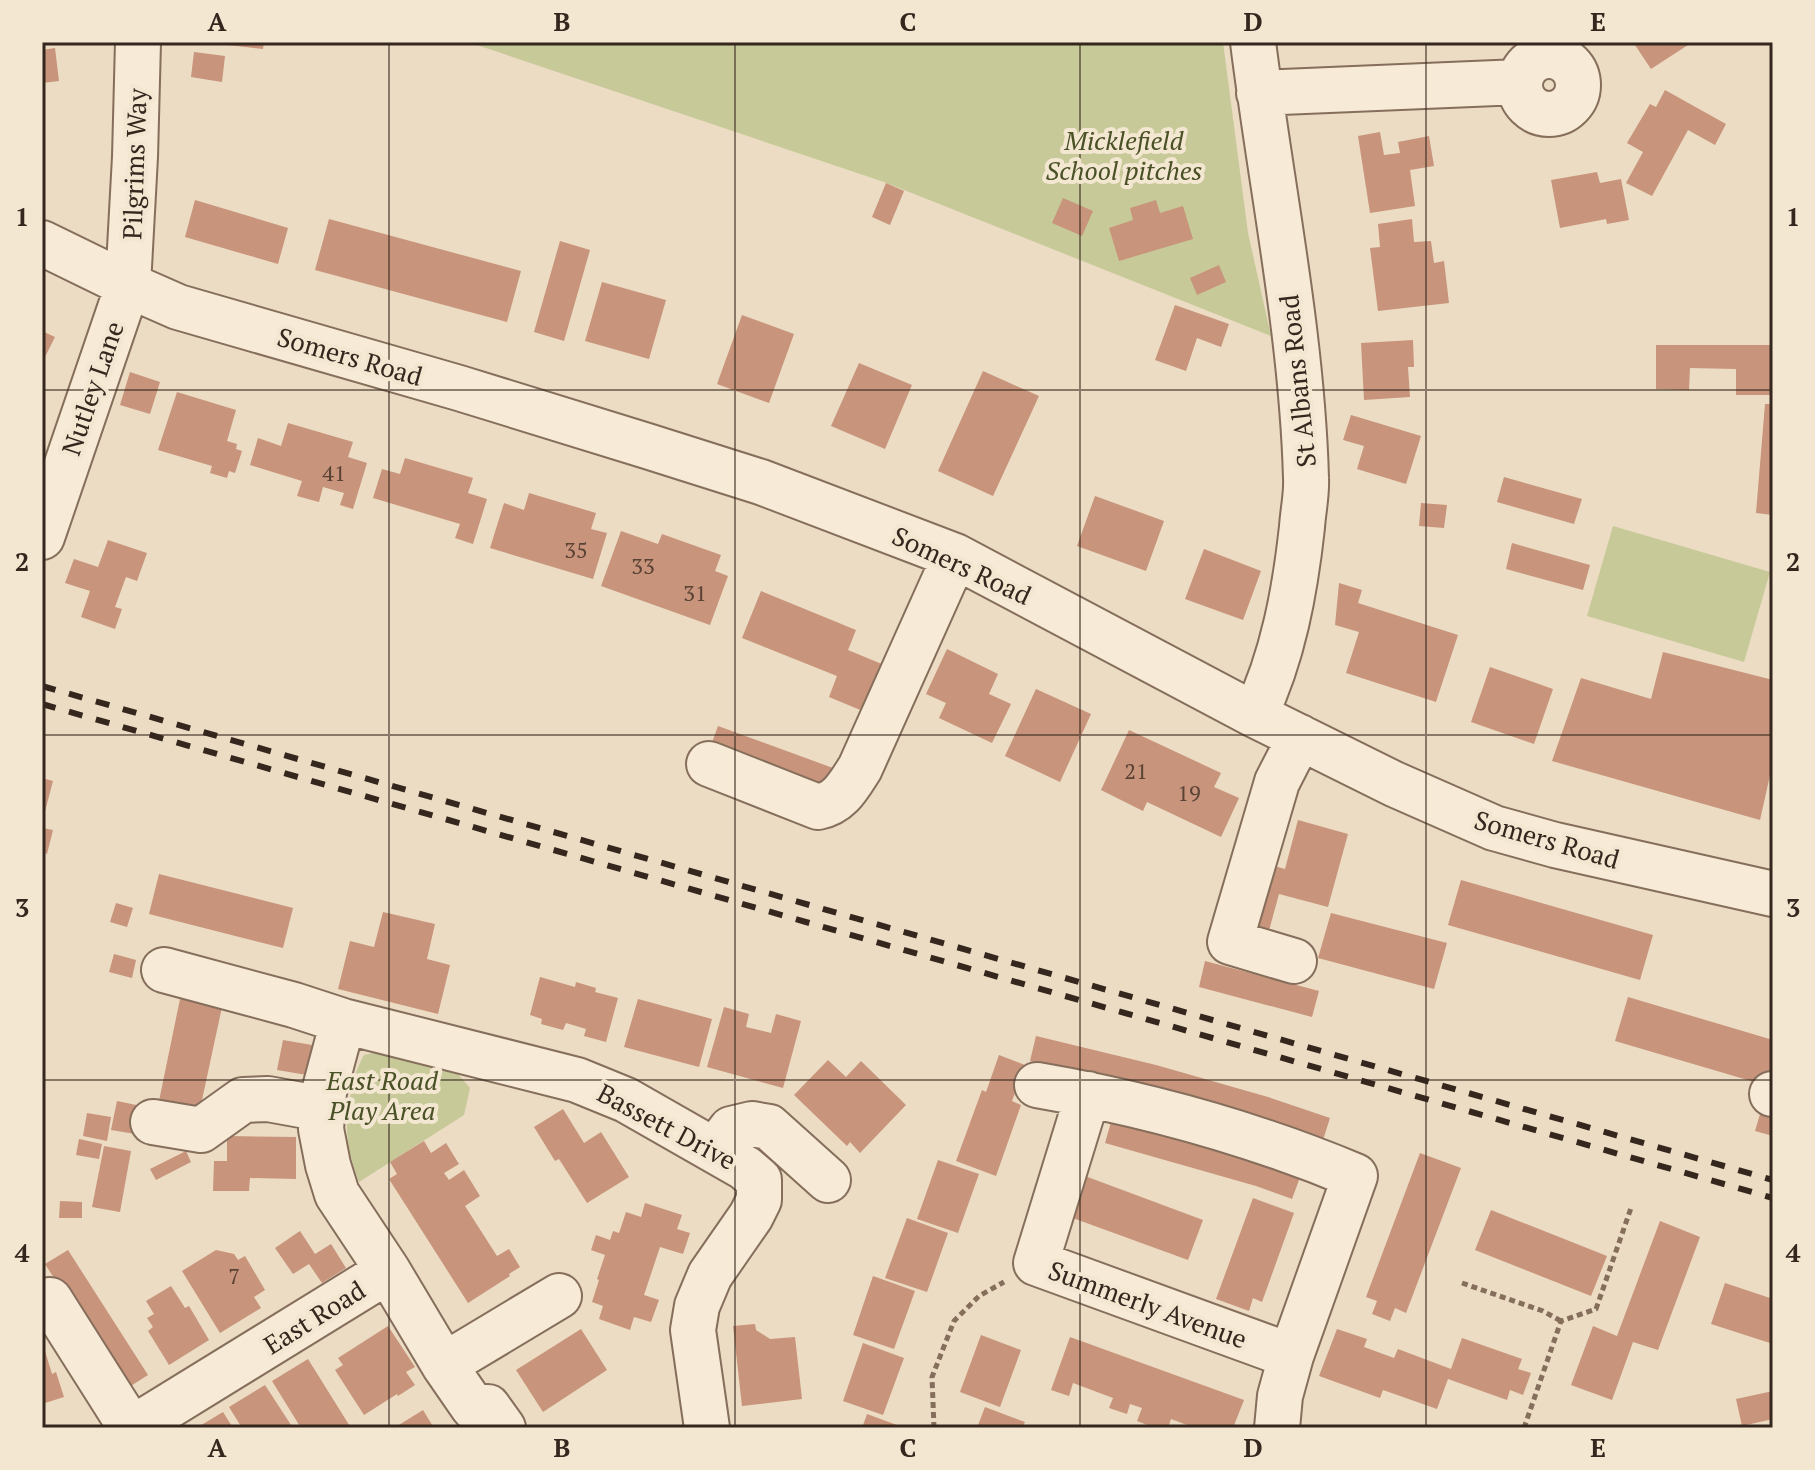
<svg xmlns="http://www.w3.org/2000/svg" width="1815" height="1470" viewBox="0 0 1815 1470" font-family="'PT Serif',serif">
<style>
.green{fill:#c7c998}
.building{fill:#c8947b}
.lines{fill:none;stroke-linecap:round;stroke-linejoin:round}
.minor-casing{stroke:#856e5b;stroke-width:48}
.path{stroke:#856e5b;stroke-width:5;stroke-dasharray:6 4;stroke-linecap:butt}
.minor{stroke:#f7ead6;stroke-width:44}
.rail{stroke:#35271e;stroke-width:6;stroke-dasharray:14 14;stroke-linecap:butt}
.grid{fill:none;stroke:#35271e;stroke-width:2;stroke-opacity:0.55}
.labels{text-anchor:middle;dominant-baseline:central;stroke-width:8;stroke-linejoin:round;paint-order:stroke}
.number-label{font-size:22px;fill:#5a4235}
.park-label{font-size:26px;font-style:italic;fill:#4a5126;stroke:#f3e7d2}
.street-label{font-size:26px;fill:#35271e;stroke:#f3e7d2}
.neatline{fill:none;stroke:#35271e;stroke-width:3}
.grid-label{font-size:26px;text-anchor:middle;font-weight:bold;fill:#35271e}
</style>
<rect width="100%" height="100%" fill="#ebdcc3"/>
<!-- green -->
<path class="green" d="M474 42H1223L1248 233 1271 336 884 182 474 44Z
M1613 526 1770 572 1744 662 1587 616Z
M378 1052 393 1055 458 1074 470 1088 464 1115 359 1182C346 1147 344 1128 351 1092 354 1078 357 1067 364 1055Z"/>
<!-- building -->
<path class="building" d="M219 42H264L263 49 219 44Z
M1633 42H1686L1688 45 1651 69Z
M55 48 59 81 42 83V50Z
M194 52 225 56 222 82 191 77Z
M1665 90 1726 124 1715 145 1688 130 1652 196 1626 183 1643 152 1627 143 1650 104 1656 107Z
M1380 132 1384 155 1400 153 1398 142 1429 136 1434 166 1410 170 1415 206 1370 213 1358 136Z
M1597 172 1600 183 1621 179 1629 220 1607 224 1606 219 1560 228 1551 180Z
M886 183 904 191 890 225 872 217Z
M1063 198 1093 211 1082 236 1052 223Z
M195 200 288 228 278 264 185 237Z
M1156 200 1160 213 1183 206 1193 239 1119 261 1109 228 1133 220 1130 208Z
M329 219 521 271 507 322 315 270Z
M1412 219 1414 242 1431 241 1434 263 1444 261 1449 303 1378 311 1370 248 1380 247 1378 224Z
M560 241 590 250 564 341 534 332Z
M1219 265 1226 282 1197 295 1190 278Z
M602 282 666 300 649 359 585 341Z
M1175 305 1229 324 1221 347 1197 338 1186 371 1155 360Z
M742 315 794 334 769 403 717 384Z
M42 331 55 337 42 363Z
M1413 340 1414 367H1408L1410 397 1364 400 1361 343Z
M1656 345H1773V395H1736V369L1690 368 1689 390 1656 389Z
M859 363 912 385 885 449 831 426Z
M983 371 1039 396 993 496 938 471Z
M130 372 160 382 150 414 120 405Z
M177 392 236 410 227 441 237 444 236 449 242 451 235 473 229 471 227 478 210 473 212 466 158 450Z
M1765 404H1773V515L1756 513Z
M1351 415 1421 436 1406 484 1357 469 1364 446 1343 440Z
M288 423 353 442 348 457 367 463 353 509 340 505 344 493 323 487 319 502 297 496 302 481 250 465 258 438 281 446Z
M405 458 473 478 468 493 487 499 473 544 455 538 460 524 373 498 382 469 400 474Z
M1504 477 1582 499 1574 524 1497 502Z
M529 493 596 513 591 529 607 533 593 579 490 548 504 503 524 510Z
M1095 496 1164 521 1146 571 1077 546Z
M1421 503 1447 505 1444 528 1419 526Z
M621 531 658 544 662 534 721 555 715 571 728 576 710 625 601 586Z
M108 540 147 553 137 581 126 577 115 607 122 609 115 629 81 617 90 591 65 583 74 559 98 567Z
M1512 543 1590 565 1583 590 1506 569Z
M1204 549 1261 571 1243 620 1185 599Z
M1339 583 1362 590 1358 603 1458 635 1436 702 1346 673 1359 632 1335 625Z
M761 591 856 630 848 650 889 667 870 714 829 697 837 676 742 638Z
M947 649 998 674 989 694 1011 704 992 743 939 718 946 703 926 694Z
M1663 652 1773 680V762L1760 820 1552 761 1581 678 1651 699Z
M1490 667 1553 689 1534 744 1471 722Z
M1036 689 1091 714 1060 782 1005 756Z
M718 726 833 768 822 797 707 756Z
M1129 730 1221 773 1214 787 1239 798 1221 837 1147 802 1143 811 1101 790Z
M42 778 53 781 43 819H42Z
M1298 820 1348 834 1328 907 1279 894 1267 938 1242 932 1261 862 1285 869Z
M42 828 53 830 47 854 42 852Z
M159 874 293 908 283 948 149 914Z
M1461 880 1653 935 1640 980 1448 925Z
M116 903 133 908 127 927 110 922Z
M383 912 435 924 427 959 450 965 438 1014 338 989 350 941 374 947Z
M1331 913 1447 943 1434 989 1318 958Z
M114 954 136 960 132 978 109 972Z
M1205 961 1319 991 1312 1017 1199 987Z
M540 977 575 987 576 982 596 988 595 992 618 998 606 1042 584 1036 586 1029 566 1023 563 1030 541 1024 542 1019 530 1015Z
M1628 997 1773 1040V1068L1768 1086 1615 1041Z
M180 999 222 1007 199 1114 158 1106Z
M638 999 712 1019 699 1067 624 1047Z
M724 1007 749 1014 746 1027 771 1033 776 1014 801 1021 783 1088 707 1067Z
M1036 1036 1156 1065 1268 1097 1330 1118 1322 1143 1150 1090 1030 1061Z
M283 1040 312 1045 307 1075 277 1070Z
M999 1055 1025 1065 1012 1101 1021 1105 996 1176 956 1161 982 1090 986 1092Z
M828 1060 846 1077 861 1061 906 1105 860 1153 850 1142 847 1146 794 1095Z
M117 1101 146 1107 141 1135 111 1130Z
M1763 1104 1773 1107V1136L1755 1131Z
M563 1109 584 1143 601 1132 629 1177 587 1203 559 1159 555 1161 534 1127Z
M87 1113 111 1117 107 1141 83 1136Z
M1113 1115 1302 1172 1292 1199 1256 1186 1105 1143Z
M227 1136 296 1137V1179L250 1178 249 1191H213L214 1161H227Z
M79 1139 102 1144 99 1159 76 1155Z
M424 1141 431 1153 446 1143 459 1164 444 1173 449 1180 464 1170 480 1196 465 1206 497 1256 509 1249 520 1267 509 1274 510 1276 468 1303 389 1179 397 1174 390 1162Z
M104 1146 131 1151 120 1212 92 1207Z
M186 1151 191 1162 156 1180 150 1169Z
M1420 1153 1461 1168 1406 1313 1395 1308 1390 1321 1372 1314 1377 1301 1366 1297Z
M938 1160 979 1174 958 1233 917 1219Z
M1085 1176 1203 1220 1188 1260 1070 1217Z
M1253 1198 1294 1213 1262 1302 1253 1298 1249 1311 1216 1299Z
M60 1201 82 1202V1218H59Z
M645 1203 682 1215 677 1229 690 1233 683 1254 660 1247 644 1295 659 1300 651 1322 634 1317 630 1330 599 1319 603 1306 592 1302 599 1280 597 1279 605 1255 591 1250 596 1235 610 1240 613 1231 619 1233 626 1212 641 1217Z
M1491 1210 1607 1256 1591 1296 1475 1250Z
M907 1218 948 1233 927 1292 885 1278Z
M1660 1221 1700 1237 1658 1350 1633 1342 1612 1400 1571 1385 1593 1326 1617 1336Z
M300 1231 315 1254 331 1244 346 1268 322 1283 309 1264 293 1274 275 1248Z
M68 1250 148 1375 126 1389 45 1264Z
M216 1250 234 1254 238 1260 245 1256 265 1290 254 1297 261 1308 220 1333 182 1271Z
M873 1276 915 1291 894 1349 853 1335Z
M1725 1283 1773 1299V1344L1711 1324Z
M171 1286 185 1308 189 1306 209 1340 169 1365 148 1331 153 1327 147 1318 154 1314 146 1301Z
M755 1324 756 1330 770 1339 795 1337 802 1399 742 1406 733 1326Z
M388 1326 415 1367 406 1372 415 1385 398 1396 397 1394 364 1415 335 1370 343 1365 338 1358Z
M581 1329 607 1370 543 1412 516 1370Z
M1337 1329 1367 1339 1364 1347 1394 1358 1398 1349 1451 1369 1462 1338 1522 1359 1518 1369 1531 1373 1523 1395 1510 1390 1507 1400 1448 1379 1437 1409 1383 1390 1380 1398 1319 1376Z
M981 1335 1021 1350 1000 1407 960 1392Z
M1070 1337 1244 1400 1233 1428H1195L1171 1419 1168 1428H1155L1137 1421 1142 1408 1130 1404 1127 1414 1109 1408 1113 1398 1073 1383 1069 1396 1051 1390Z
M42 1341 52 1374 56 1372 64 1397 42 1404Z
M863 1343 904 1358 883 1415 843 1401Z
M308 1359 351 1428H301L272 1381Z
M265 1385 293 1428H242L229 1407Z
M1773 1391V1419L1742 1426 1736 1399Z
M985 1407 1025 1422 1022 1428H977Z
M423 1410 434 1428H394Z
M223 1412 233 1428H196L203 1424Z
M867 1414 905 1428H862Z"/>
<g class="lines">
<!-- minor casing -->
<g class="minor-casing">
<path id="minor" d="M1253 42C1271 186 1302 333 1306 478 1307 494 1303 511 1302 527 1295 591 1283 657 1255 715
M1520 85a29 29 0 1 1 58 0a29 29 0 1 1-58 0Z
M1259 93 1520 82
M42 243 128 285 178 307 459 388 647 446 761 482 955 556 1255 715 1394 784 1494 828 1555 845 1773 894
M42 537 128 285 135 157 138 42
M709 764 818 807C840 803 849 785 860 768L955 556
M1294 961 1230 942 1277 782 1300 737
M343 1021 577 1080 626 1100 745 1168 759 1180V1200L751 1216 710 1275 697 1306 693 1330 707 1428
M1037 1085C1147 1104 1252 1133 1355 1176L1291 1356
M1088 1094 1036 1263 1291 1356 1280 1396 1277 1428
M1772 1094H1773
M153 1122 201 1130 243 1100 268 1099 323 1109
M715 1150 731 1129 752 1124 769 1127 828 1180
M388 1271 444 1365 473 1407H488L503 1428
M50 1300 131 1428
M444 1365 559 1296
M133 1428 388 1271 337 1194 328 1165 321 1129 324 1092 343 1021 294 1005 164 970"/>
</g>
<!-- path -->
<path class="path" d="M1462 1283 1543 1311 1561 1321
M934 1428 932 1377 954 1321 979 1296 1004 1282
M1524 1428 1561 1321 1596 1309 1631 1208"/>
<!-- minor -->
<use href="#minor" class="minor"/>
<!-- rail -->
<path class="rail" d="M42 686 1773 1180
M42 704 1773 1198"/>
</g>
<!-- grid -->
<path class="grid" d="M389 42V1428M735 42V1428M1080 42V1428M1426 42V1428M42 390H1773M42 735H1773M42 1080H1773"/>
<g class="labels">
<!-- number labels -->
<g class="number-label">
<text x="334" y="472">41</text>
<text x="576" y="549">35</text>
<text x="643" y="565">33</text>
<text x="695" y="592">31</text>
<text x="1136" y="770">21</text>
<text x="1189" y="792">19</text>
<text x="234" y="1275">7</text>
</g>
<!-- park labels -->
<g class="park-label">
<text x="1124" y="140">Micklefield<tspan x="1124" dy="30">School pitches</tspan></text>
<text x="382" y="1080">East Road<tspan x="382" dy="30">Play Area</tspan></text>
</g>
<!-- street labels -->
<g class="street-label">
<text transform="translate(134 164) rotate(-88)">Pilgrims Way</text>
<text transform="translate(350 356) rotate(16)">Somers Road</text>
<text transform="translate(1297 381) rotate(-96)">St Albans Road</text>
<text transform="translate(92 388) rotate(-71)">Nutley Lane</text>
<text transform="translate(962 565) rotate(25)">Somers Road</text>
<text transform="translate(1547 839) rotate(16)">Somers Road</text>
<text transform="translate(667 1126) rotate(28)">Bassett Drive</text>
<text transform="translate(1148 1304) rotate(20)">Summerly Avenue</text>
<text transform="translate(314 1317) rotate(-32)">East Road</text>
</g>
</g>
<!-- border -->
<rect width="1815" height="1470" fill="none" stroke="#f3e7d2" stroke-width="88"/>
<rect x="44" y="44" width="1727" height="1382" class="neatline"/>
<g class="grid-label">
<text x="217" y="31">A</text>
<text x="562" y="31">B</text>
<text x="908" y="31">C</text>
<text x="1253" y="31">D</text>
<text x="1598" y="31">E</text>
<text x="22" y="226">1</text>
<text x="1793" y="226">1</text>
<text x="22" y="571">2</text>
<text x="1793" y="571">2</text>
<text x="22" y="917">3</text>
<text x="1793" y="917">3</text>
<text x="22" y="1262">4</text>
<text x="1793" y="1262">4</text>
<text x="217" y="1457">A</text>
<text x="562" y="1457">B</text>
<text x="908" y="1457">C</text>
<text x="1253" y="1457">D</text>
<text x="1598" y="1457">E</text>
</g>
</svg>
